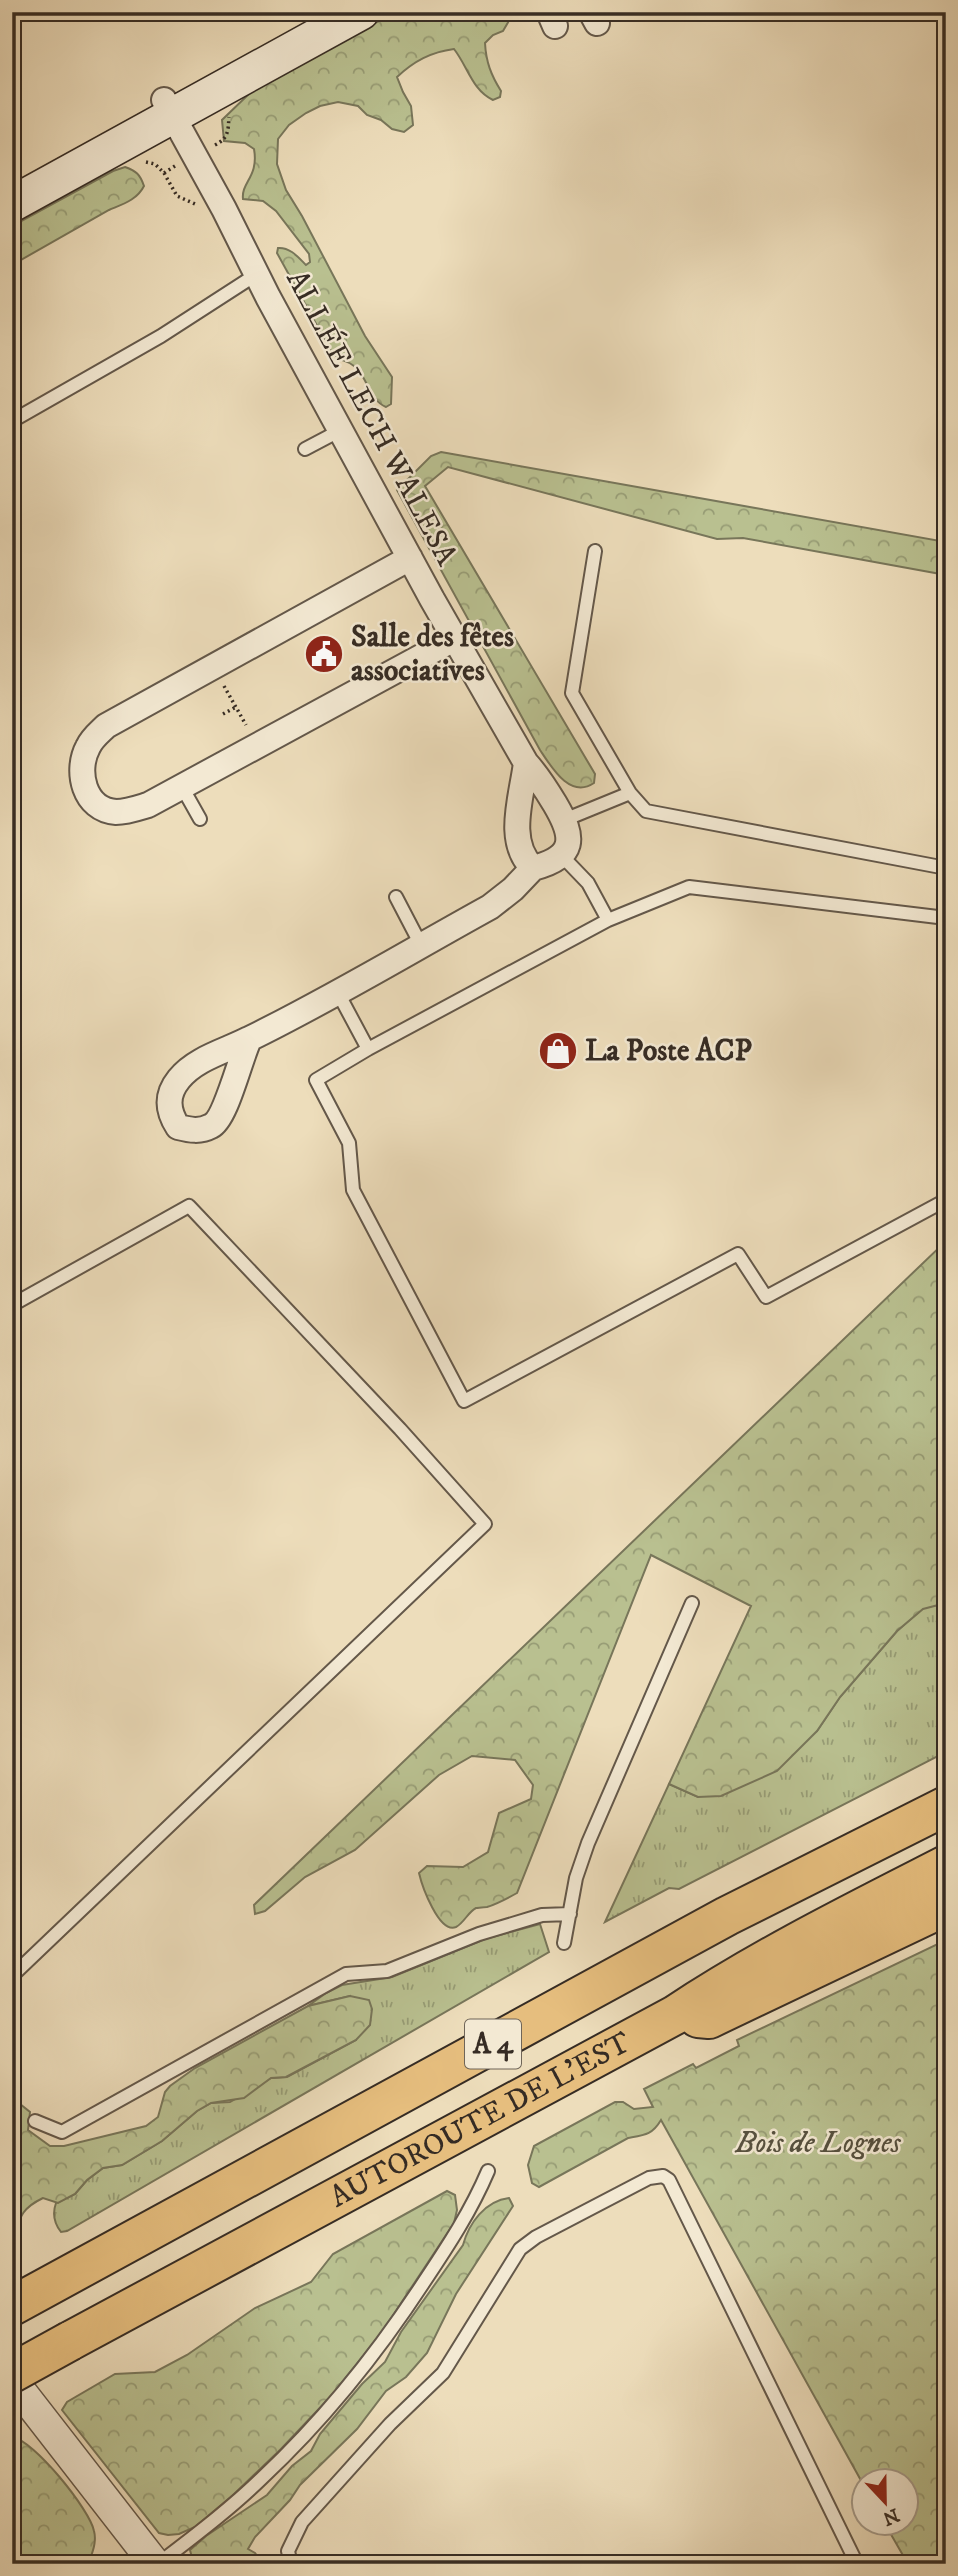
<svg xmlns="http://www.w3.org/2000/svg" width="958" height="2576" viewBox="0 0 958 2576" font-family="'IM FELL DW Pica',serif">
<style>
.grass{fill:url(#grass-tufts);stroke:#78765a;stroke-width:2}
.forest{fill:url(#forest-crowns);stroke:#78765a;stroke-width:2}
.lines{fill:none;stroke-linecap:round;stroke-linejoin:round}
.service-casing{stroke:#64584a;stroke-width:16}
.minor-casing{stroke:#64584a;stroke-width:28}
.tertiary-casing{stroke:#64584a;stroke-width:33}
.secondary-casing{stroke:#362c24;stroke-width:38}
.motorway-casing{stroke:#362c24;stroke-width:42}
.path{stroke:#362c24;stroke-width:3.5;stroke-dasharray:2 3.5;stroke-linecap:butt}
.service{stroke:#f3e9d3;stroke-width:12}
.minor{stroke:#f3e9d3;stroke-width:24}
.tertiary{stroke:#f3e9d3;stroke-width:30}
.secondary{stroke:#f3e9d3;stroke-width:35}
.motorway{stroke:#e6be7e;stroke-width:38}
.motorway-bridge-casing{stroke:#362c24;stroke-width:42;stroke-linecap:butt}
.motorway-bridge{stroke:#e6be7e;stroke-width:38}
.labels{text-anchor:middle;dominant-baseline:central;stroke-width:5;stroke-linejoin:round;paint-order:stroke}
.shield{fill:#f3e9d3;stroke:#6f6558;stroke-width:2}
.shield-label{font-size:28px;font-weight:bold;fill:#362c24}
.street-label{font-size:30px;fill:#362c24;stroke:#f3e9d3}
.poi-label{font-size:30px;font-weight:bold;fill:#362c24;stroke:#f3e9d3;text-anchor:start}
.park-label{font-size:30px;font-style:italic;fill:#57513f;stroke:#f3e9d3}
</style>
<defs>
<pattern id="grass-tufts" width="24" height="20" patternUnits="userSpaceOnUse" patternTransform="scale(1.75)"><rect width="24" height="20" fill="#b9c090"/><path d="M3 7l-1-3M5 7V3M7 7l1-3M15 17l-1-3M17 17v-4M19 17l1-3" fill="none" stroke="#979c75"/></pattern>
<pattern id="forest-crowns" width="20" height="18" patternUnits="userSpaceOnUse" patternTransform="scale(1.75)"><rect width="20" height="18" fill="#b9c090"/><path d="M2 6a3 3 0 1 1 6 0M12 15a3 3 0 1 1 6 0" fill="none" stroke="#979c75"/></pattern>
</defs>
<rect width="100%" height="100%" fill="#edddbb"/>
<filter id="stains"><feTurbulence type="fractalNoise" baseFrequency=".00286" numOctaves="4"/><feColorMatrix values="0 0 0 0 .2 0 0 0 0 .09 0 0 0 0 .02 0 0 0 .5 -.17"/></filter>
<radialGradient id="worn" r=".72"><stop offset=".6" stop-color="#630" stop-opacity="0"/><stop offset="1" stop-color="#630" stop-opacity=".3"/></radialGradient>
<!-- grass -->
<path class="grass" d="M946 1603V1752L679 1889 669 1888 605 1922 669 1784 698 1797 817 1731 840 1697 897 1631 923 1608Z
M540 1924 549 1952 67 2231 61 2232C54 2223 52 2214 56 2203L75 2194 87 2180 103 2168 122 2165 162 2141 197 2111 211 2103 230 2102 271 2078 287 2077 356 2040 350 1996 308 2006 326 1993 342 1985 392 1977 485 1939Z"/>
<!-- forest -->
<path class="forest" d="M395 12H514L503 31 493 35 485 43C486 62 491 75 501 91L500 97 493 100C472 90 468 67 454 49 431 52 414 61 397 77L403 92 411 106 413 125 404 132 392 129 381 120 367 115 358 106 338 102 320 106 306 113 289 125 278 139 277 164 286 190 302 216 365 336 392 377 391 404 386 407C369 400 368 377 354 366 344 358 342 364 331 351L277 253 278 248C290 247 298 257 306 265L310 262 309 254 276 211 263 201 243 199C241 182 259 177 254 149L245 143 224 141 222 120 252 91Z
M125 167C136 171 140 174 144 186 137 200 123 204 109 210L12 265V226L113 171Z
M441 452 946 542V575L743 538 717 539 448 467 425 486 595 774 594 783C570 799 552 768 540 750L397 490 431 456Z
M946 1241V1603L923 1609 897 1631 840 1697 817 1731 777 1771 721 1796 698 1797 669 1784 751 1606 651 1555 517 1893C508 1898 497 1904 487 1907 486 1907 477 1908 476 1908 468 1912 464 1923 456 1927 439 1934 422 1886 419 1873L427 1866 463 1867 488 1852 499 1813 531 1799 533 1785 515 1760 472 1756 439 1775 355 1850 305 1877 265 1911 255 1914 254 1905Z
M946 1940V2564H908L885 2524H906V2482H864L863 2484 661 2120C652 2135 645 2135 628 2138L539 2187 532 2183 528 2165 534 2146 615 2102H623L634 2109 653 2107 644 2089 693 2064 696 2068 739 2046 737 2040Z
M350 1996 369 2000 372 2009 370 2025 356 2040 286 2077 271 2078 244 2098 211 2103 197 2111 162 2141 122 2165 103 2168 87 2180 75 2194 58 2203 43 2198C18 2210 20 2220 12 2244V2109L20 2104 30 2112 28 2130 50 2146H64L146 2126 158 2117 165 2092 170 2086 195 2068 308 2006Z
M447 2191 455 2195 457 2210 454 2223 382 2332 332 2395 281 2449 233 2495 195 2527 179 2534 168 2535 159 2533 62 2410 67 2402 115 2374 155 2372 187 2355 255 2308 311 2282 333 2254Z
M509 2198 513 2206 456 2294 427 2353 406 2377 386 2391 357 2429 300 2485 290 2500 255 2537 248 2549 255 2553 263 2564 215 2562 202 2564 193 2561 190 2550 206 2536 267 2495 292 2466 311 2451 320 2434 362 2384 385 2362 401 2332 463 2245C469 2223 485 2201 509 2198Z
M12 2437C34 2440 90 2510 94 2531 97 2542 92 2554 88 2564H12Z"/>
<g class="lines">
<!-- service casing -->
<g class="service-casing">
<path id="service" d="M12 421 161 336 257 274
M305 449 341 430
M595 551 572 693 630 793
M182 787 200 819
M564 820 630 793 646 811 946 868
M396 897 421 945
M608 920 689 887 946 918
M337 991 368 1049 608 920 588 883 562 856
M368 1049 316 1080 349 1143 353 1190 464 1401 738 1254 766 1297 946 1200
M12 1305 189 1206 400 1429 485 1524 12 1976
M564 1943 576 1878 588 1843 692 1603
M35 2121 62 2132 346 1974 387 1971 479 1934 542 1915 570 1914
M158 2564C193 2537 229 2510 261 2479 324 2420 377 2354 424 2282 448 2246 471 2211 488 2171
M291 2564 288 2551 302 2522 390 2424 443 2373 520 2249 536 2237 649 2178 663 2176 669 2180 857 2564"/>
</g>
<!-- minor casing -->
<g class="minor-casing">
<path id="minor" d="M549 12 555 26
M591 12 597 23
M164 100 224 209 268 297 432 599 526 763C538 776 546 789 555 804 575 838 576 857 533 868 505 842 522 796 526 763
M410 558 106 726C99 733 92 738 88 747 75 771 84 810 116 812 127 812 138 808 148 805L454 639
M249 1040C240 1058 226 1119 211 1126 200 1132 190 1130 178 1127 167 1110 166 1095 179 1079 196 1058 226 1051 249 1039 331 999 410 951 490 907L513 889 533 868"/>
</g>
<!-- tertiary casing -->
<g class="tertiary-casing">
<path id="tertiary" d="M12 2380 155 2564"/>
</g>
<!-- secondary casing -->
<g class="secondary-casing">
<path id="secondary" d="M12 204 361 12"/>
</g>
<!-- motorway casing -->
<g class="motorway-casing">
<g id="motorway">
<path d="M698 2018 709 2019 946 1906"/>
<path d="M12 2306 727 1916 946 1806"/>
<path id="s1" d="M70 2341 675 2015C761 1958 854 1912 946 1865"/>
</g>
</g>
<!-- path -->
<path class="path" d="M387 17 395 12
M215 145C229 138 228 130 229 117
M146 162 155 164 164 173 175 166
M164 173 177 196 195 204
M224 686 246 725
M223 714 236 707"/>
<!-- service -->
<use href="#service" class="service"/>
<!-- minor -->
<use href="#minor" class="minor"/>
<!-- tertiary -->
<use href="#tertiary" class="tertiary"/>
<!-- secondary -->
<use href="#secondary" class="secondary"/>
<!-- motorway -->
<use href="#motorway" class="motorway"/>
<!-- motorway-bridge casing -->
<g class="motorway-bridge-casing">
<path id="motorway-bridge" d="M12 2373 70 2341"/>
</g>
<!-- motorway-bridge -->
<use href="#motorway-bridge" class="motorway-bridge"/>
</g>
<!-- icons -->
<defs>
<g id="civic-disc" transform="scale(2.0125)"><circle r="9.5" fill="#8f2418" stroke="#f3e9d3"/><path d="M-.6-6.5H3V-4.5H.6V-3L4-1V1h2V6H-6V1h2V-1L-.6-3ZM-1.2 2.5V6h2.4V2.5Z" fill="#fff"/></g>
<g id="shop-disc" transform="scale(2.0125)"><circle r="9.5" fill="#8f2418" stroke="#f3e9d3"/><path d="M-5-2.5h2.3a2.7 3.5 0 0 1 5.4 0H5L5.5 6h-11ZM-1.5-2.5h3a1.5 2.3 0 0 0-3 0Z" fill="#fff"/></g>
</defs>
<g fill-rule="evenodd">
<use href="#civic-disc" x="324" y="654"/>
<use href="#shop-disc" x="558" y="1051"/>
</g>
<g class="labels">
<!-- shield labels -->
<rect class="shield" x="465" y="2019.5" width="56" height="49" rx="5"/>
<g class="shield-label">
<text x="493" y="2044">A 4</text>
</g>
<!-- street labels -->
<g class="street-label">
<text transform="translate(371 418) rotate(62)">ALLÉE LECH WALESA</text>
<text stroke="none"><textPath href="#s1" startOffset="466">AUTOROUTE DE L’EST</textPath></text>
</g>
<!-- poi labels -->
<g class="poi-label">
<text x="351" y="637">Salle des fêtes<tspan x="351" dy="34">associatives</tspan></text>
<text x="585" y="1051">La Poste ACP</text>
</g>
<!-- park labels -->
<g class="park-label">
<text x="818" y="2143">Bois de Lognes</text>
</g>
</g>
<!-- margin -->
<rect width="958" height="2576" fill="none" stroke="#edddbb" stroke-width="42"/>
<rect x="14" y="14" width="930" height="2548" fill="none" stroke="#362c24" stroke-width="3.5"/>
<rect x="21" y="21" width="916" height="2534" fill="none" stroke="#362c24" stroke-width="2"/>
<!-- north arrow -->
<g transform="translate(885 2502) rotate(158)"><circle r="33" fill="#f3e9d3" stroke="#a79d8d" stroke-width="2"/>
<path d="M0-5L12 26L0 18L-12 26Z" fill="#8f2418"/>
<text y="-10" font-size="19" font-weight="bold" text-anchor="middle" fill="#362c24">N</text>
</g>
<rect width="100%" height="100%" filter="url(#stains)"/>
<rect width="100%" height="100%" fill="url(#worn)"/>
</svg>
